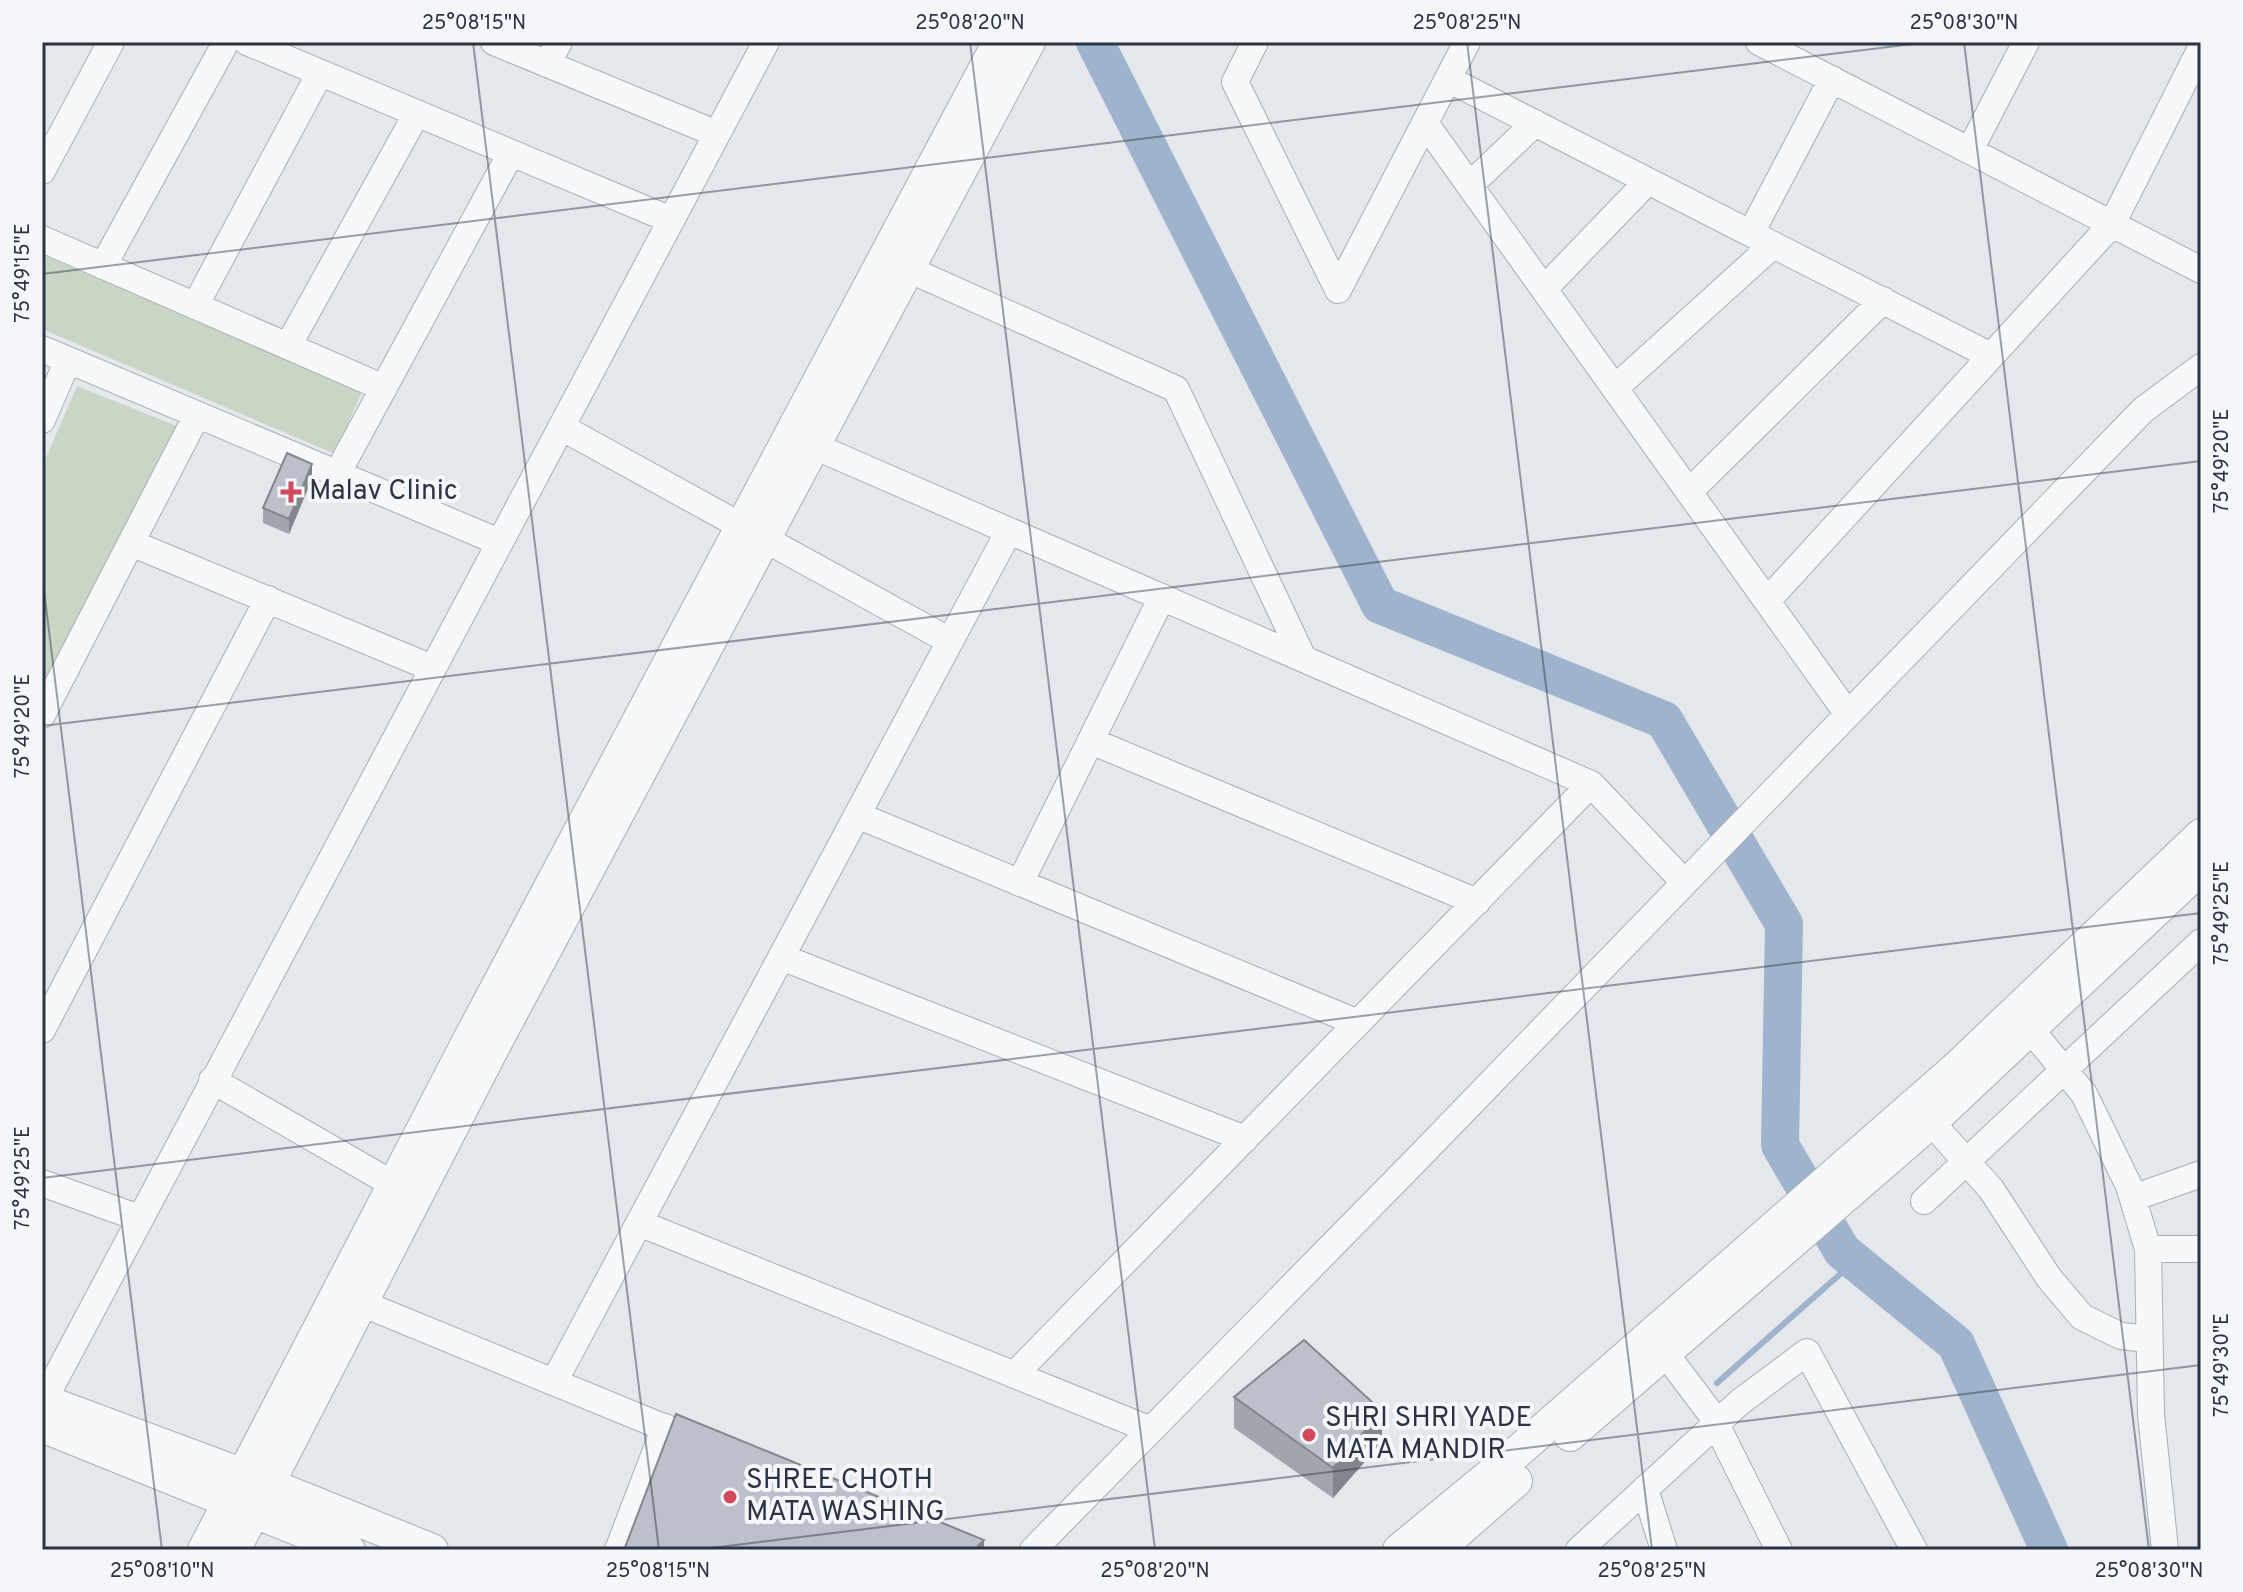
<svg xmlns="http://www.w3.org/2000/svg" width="2243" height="1592" viewBox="0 0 2243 1592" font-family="Overpass,sans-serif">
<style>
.green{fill:#c9d6c5}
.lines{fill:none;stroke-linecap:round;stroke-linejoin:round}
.stream{stroke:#9fb4cc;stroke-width:6}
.river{stroke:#9fb4cc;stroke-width:38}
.minor-casing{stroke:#a9aeb7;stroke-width:28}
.tertiary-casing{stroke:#a9aeb7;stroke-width:34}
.minor{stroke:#f7f8fa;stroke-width:26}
.tertiary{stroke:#f7f8fa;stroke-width:32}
.wall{fill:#a1a5ae}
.shaded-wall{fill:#83868d}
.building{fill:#bbc0ca;stroke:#83868d;stroke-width:2}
.ticks{fill:none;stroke:#2b3445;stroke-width:2;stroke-opacity:0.45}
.poi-dot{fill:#d1495b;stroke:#f4f6f9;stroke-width:3}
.labels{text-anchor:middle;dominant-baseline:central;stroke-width:8;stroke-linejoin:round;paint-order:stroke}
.poi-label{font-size:28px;fill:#2b3445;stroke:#f4f6f9;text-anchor:start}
.neatline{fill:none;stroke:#2b3445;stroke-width:3}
.ticks-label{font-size:20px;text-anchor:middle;fill:#2b3445}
</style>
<rect width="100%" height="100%" fill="#e4e7ec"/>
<!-- green -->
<path class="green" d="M42 255 362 391 335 454 42 329Z
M77 386 179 427 42 689V467Z"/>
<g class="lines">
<!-- stream -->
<path class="stream" d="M1717 1383 1855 1261"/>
<!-- river -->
<path class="river" d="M1095 42 1380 605 1664 720 1784 924 1780 1145 1842 1251 1956 1344 2049 1550"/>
<!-- minor casing -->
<g class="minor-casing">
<path id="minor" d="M247 42 671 220
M494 42 717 134
M1255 42 1235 82 1338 290
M1759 42 2201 270
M547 64 559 42
M1448 79 1991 356
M1425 123 1847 713
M1970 150 2026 42
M42 171 111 42
M1470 185 1535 123
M1751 233 1832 79
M42 239 384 388
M103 266 226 42
M908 269 1176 389 1303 658
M1544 289 1648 181
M1338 290 1467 42
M195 306 320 73
M288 346 417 113
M42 349 499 542
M1615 388 1773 245
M42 420 68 360
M561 427 950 641
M814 446 1591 784 1684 882
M337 474 511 153
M1689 492 1883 300
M131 543 432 668
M1767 601 2112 224 2201 48
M42 715 197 415
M1091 741 1477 902
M857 815 1358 1023
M1020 883 1162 597
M781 957 1245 1139
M2030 1029 2084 1094 2129 1186 2148 1249 2151 1414 2165 1550
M42 1030 268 599
M212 1080 410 1194
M1920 1110 1991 1189 2049 1278 2082 1317 2121 1336 2148 1339
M42 1183 139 1218
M2133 1198 2201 1174
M1924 1201 2201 942
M639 1223 1151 1430
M2148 1249H2201
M361 1303 702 1443
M1665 1353 1711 1414 1779 1550
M1014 1375 1591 784
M554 1382 1009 531
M44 1400 766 42
M1645 1489 1664 1550
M618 1550 665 1427
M1033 1550 1417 1159 2143 410 2201 367
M1579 1550 1740 1402 1807 1352 1914 1550"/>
</g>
<!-- tertiary casing -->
<g class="tertiary-casing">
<path id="tertiary" d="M42 1400 268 1484 432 1550
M42 1426 349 1550
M1570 1435 1931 1122 2201 868
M204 1550 471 1036 999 42
M234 1550 494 1046 1029 42
M1399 1550 1507 1461 1955 1069 2201 835
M1437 1550 1516 1481"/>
</g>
<!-- minor -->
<use href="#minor" class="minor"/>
<!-- tertiary -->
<use href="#tertiary" class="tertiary"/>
</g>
<!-- wall -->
<path class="wall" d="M312 479 289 534 263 523V508Z
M1234 1397 1382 1442 1333 1498 1234 1428Z"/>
<!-- shaded-wall -->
<path class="shaded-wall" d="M312 464V479L289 534V519Z
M1382 1411V1442L1333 1498V1468Z
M984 1540V1550H974Z"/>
<!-- building -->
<path class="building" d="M287 453 312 464 289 519 263 508Z
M1304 1340 1382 1411 1333 1468 1234 1397Z
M676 1414 984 1540 974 1550H624Z"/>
<!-- ticks -->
<path class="ticks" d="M473 42 659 1550M970 42 1155 1550M1467 42 1652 1550M1964 42 2149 1550M42 274 1929 42M42 574 162 1550M42 726 2201 461M42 1178 2201 913M695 1550 2201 1365"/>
<!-- markers -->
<g class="poi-dot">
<path d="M287 480h8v8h8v8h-8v8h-8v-8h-8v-8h8z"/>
<circle cx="1309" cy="1435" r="8"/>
<circle cx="730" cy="1497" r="8"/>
</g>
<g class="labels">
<!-- poi labels -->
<g class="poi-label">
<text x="309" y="492">Malav Clinic</text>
<text x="1325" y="1419">SHRI SHRI YADE<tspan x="1325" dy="32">MATA MANDIR</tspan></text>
<text x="746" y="1481">SHREE CHOTH<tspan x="746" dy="32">MATA WASHING</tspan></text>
</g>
</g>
<!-- border -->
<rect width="2243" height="1592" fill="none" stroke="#f4f6f9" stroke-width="88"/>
<rect x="44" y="44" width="2155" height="1504" class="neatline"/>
<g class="ticks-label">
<text x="474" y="29">25°08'15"N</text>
<text x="970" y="29">25°08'20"N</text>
<text x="1467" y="29">25°08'25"N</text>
<text x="1964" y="29">25°08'30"N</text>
<text transform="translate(22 273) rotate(-90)" y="7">75°49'15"E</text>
<text transform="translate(2221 461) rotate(-90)" y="7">75°49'20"E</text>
<text transform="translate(22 726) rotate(-90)" y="7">75°49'20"E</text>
<text transform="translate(2221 913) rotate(-90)" y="7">75°49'25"E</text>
<text transform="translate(22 1178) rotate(-90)" y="7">75°49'25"E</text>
<text transform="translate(2221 1365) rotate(-90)" y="7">75°49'30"E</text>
<text x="162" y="1577">25°08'10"N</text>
<text x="658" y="1577">25°08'15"N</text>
<text x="1155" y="1577">25°08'20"N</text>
<text x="1652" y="1577">25°08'25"N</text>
<text x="2149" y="1577">25°08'30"N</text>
</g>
</svg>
